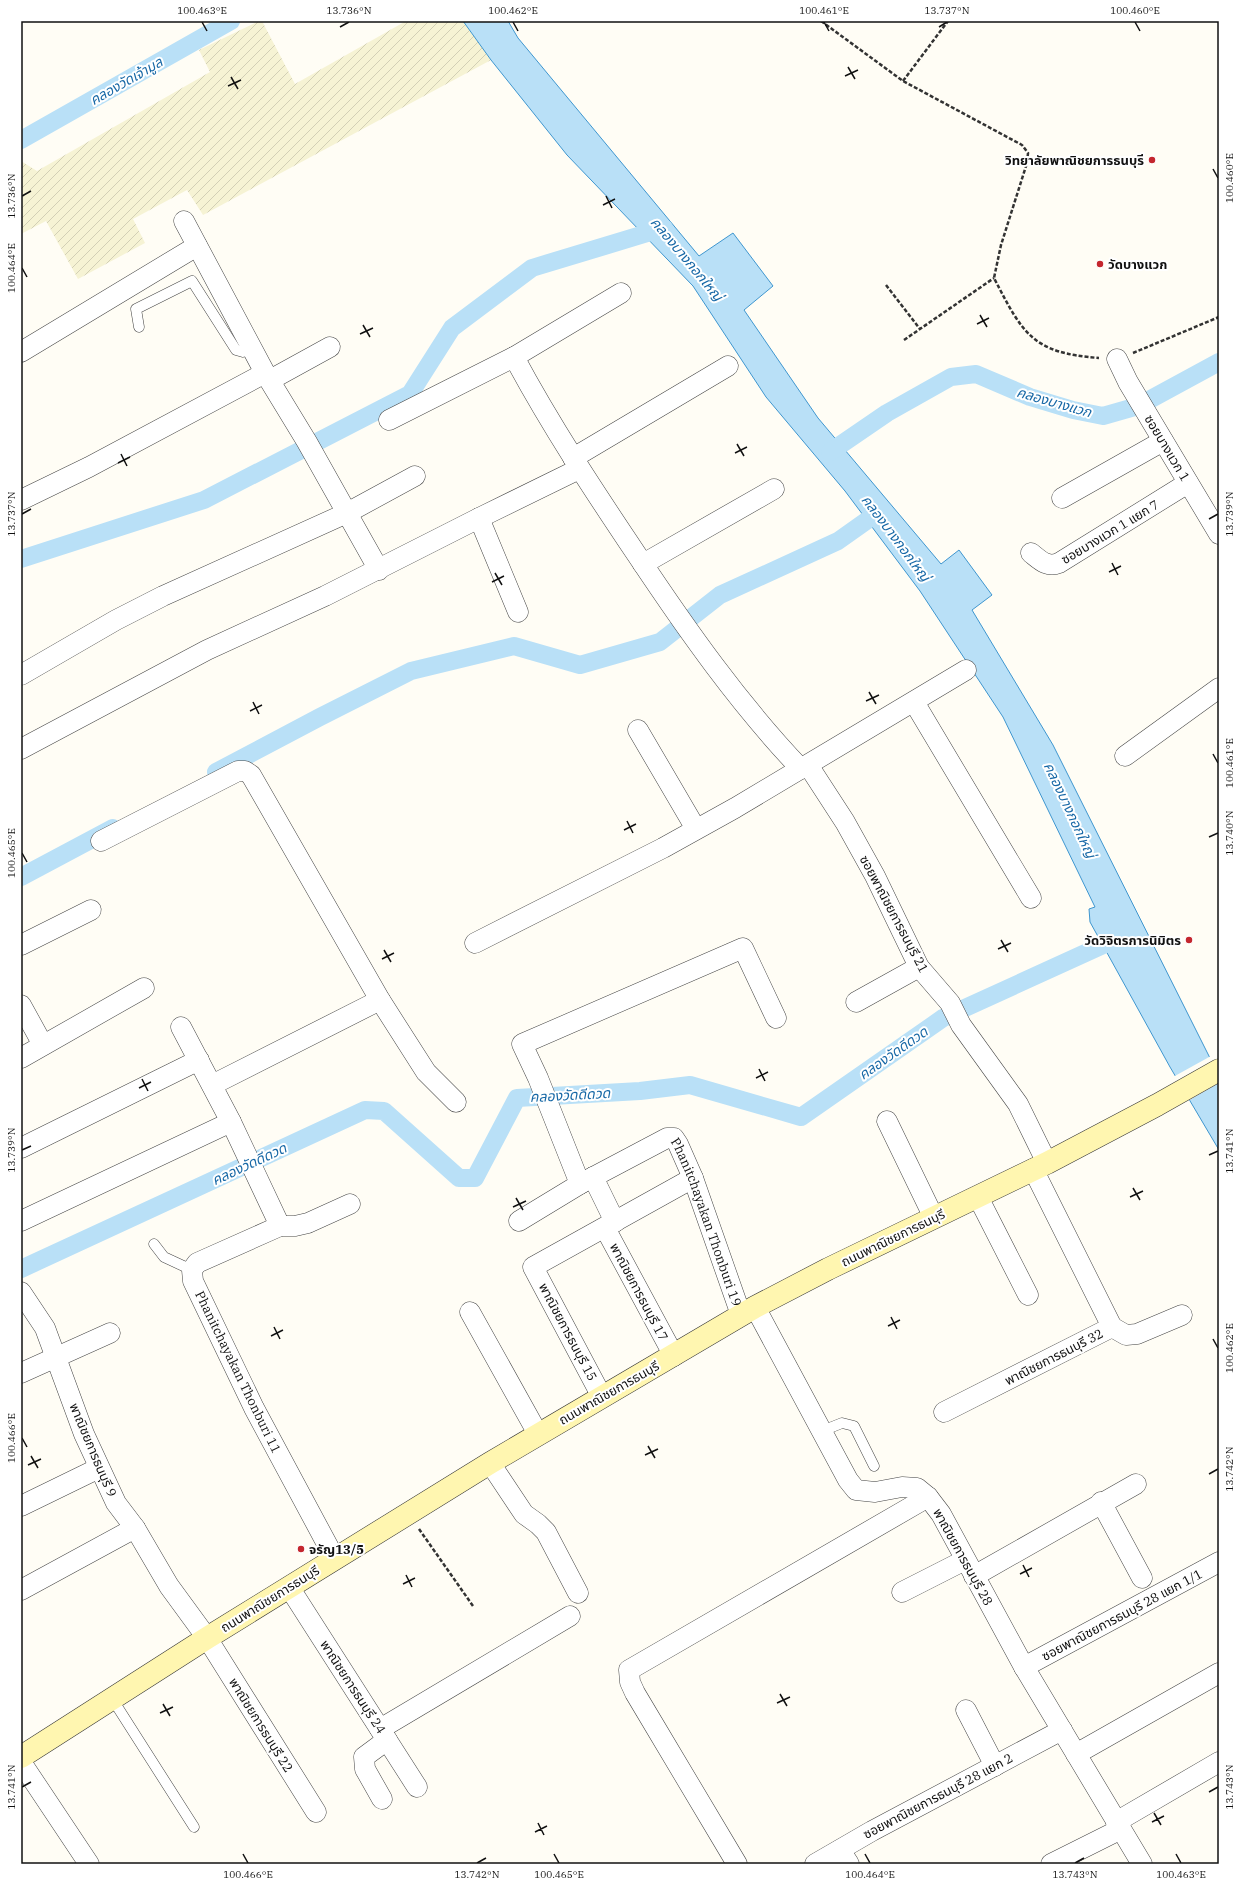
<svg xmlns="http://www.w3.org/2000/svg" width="1240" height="1885" viewBox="0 0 1240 1885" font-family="'IBM Plex Serif','Noto Sans Thai',serif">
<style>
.farmland{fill:url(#farmland-furrows)}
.water{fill:#b9e0f7;stroke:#3f96cf}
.pier{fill:#fffdf5}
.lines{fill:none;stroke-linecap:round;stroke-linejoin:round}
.canal{stroke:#b9e0f7;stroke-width:18}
.lane-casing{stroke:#444;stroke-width:11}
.street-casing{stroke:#444;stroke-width:21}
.secondary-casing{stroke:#333;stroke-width:23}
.path{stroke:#333;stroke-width:2.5;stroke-dasharray:4 2;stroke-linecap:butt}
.lane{stroke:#fff;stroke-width:10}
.street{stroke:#fff;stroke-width:20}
.secondary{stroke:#fff6b0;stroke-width:22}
.ticks{fill:none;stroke:#111;stroke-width:1.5}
.poi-dot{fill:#c4262e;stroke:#fff;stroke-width:1.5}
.labels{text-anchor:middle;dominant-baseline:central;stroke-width:4;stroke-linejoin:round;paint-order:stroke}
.poi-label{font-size:13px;font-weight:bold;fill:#111;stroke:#fff;text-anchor:end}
.street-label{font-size:13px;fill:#111;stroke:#fff}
.water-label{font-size:14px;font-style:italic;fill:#1768a6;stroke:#fff}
.neatline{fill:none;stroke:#111;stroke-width:1.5}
.ticks-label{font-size:10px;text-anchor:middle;fill:#111}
</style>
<defs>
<pattern id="farmland-furrows" width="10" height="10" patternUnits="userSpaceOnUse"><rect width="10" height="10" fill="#f6f3d4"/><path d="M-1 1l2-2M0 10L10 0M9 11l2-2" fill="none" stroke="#d2cfb5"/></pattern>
</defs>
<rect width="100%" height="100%" fill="#fffdf5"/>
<!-- farmland -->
<path class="farmland" d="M259 21H262L295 84 406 21H463L491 60 203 215 187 190 133 219 145 243 78 279 46 221 21 234V161L37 171 210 72 199 50Z"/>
<!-- water -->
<path class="water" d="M463 21H508L518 38 699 256 733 233 773 286 744 310 818 418 941 564 959 550 992 595 972 610 1053 745 1219 1076V1150L1170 1067 1090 922 1089 909 1095 907 1003 717 920 591 845 491 766 397 693 286 567 155 491 60Z"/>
<!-- pier -->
<path class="pier" d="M1211 1056 1219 1072V1083L1188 1101 1173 1077Z"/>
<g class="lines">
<!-- canal -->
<path class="canal" d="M21 140 231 21
M830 452 887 413 951 377 976 374 1030 397 1073 410 1103 416 1138 406 1219 362
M21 559 204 500 410 394 452 328 532 268 664 228
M216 772 320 717 411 671 514 646 580 665 660 642 720 595 838 541 879 512
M21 877 113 828
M21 1269 365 1110 384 1111 459 1178H475L517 1098 640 1091 690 1085 801 1117 943 1018 1125 935"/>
<!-- lane casing -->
<g class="lane-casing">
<path id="lane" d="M139 327 136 309 192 281 236 350 243 352 252 348
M154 1244 164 1257 192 1270
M822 1431 842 1423 854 1426 874 1466
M113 1700 194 1827"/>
</g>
<!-- street casing -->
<g class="street-casing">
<g id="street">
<path d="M184 221 265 373 307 442 379 570"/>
<path d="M21 352 197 246"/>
<path d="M514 357C551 426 594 491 637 555 687 630 739 704 801 769"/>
<path d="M1117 359 1128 382 1219 534"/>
<path d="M270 380 330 347"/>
<path d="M389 420 514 357 621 293"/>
<path d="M573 458 728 366"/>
<path d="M1062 498 1163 441"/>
<path d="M21 500 89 467 265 373"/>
<path d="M479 518 518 612"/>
<path d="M1031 553C1040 560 1047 568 1059 563L1188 483"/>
<path d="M643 564 774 489"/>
<path d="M21 675 116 620 163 596 347 513 415 476"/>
<path d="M914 702 1031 898"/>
<path d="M638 730 696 829"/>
<path d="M21 749 207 650 325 596 479 518 579 469"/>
<path d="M1125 756 1219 688"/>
<path d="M808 765 845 822 875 876 919 967 950 1003 961 1025 1018 1104 1047 1163"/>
<path d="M101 841 238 771H245L251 775 380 1000 426 1072 456 1102"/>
<path d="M475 943 663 848 735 808 966 670"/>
<path d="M21 945 91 910"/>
<path d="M856 1002 919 967"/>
<path d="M21 1005 43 1045"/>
<path d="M181 1027 231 1122 280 1226"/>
<path d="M21 1058 144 988"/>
<path d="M212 1085 380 1000"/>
<path d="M887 1121 934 1218"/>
<path d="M21 1148 199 1060"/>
<path d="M593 1177 615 1222"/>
<path d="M580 1184 538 1078 522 1044 743 948 776 1018"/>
<path d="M978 1197 1028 1295"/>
<path d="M21 1221 231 1122"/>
<path id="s1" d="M519 1221 580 1184 667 1138H674L678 1144 693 1178 741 1315"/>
<path d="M605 1228 674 1356"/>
<path d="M21 1292 45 1328 84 1434 116 1503 135 1528 169 1586 207 1638 316 1812"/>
<path d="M755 1307 848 1480 856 1490 875 1492 902 1487 917 1488 928 1497 941 1514 1024 1667 1142 1864"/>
<path d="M470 1312 538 1434"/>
<path d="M1112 1327 1126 1335 1137 1334 1182 1315"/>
<path d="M21 1373 110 1333"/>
<path d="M602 1397 533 1267 693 1178"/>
<path d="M944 1412 1112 1327 1033 1169"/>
<path d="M490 1463 524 1514 538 1524 546 1532 578 1593"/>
<path d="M1101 1502 1142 1578"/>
<path d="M21 1506 99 1468"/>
<path d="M335 1559 254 1408 193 1281 192 1270 197 1263 280 1226H295L308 1223 350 1204"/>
<path d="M974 1576 1136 1484"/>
<path d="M289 1587 417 1787"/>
<path d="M21 1590 135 1528"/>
<path d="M902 1592 965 1560"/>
<path d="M1024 1667 1219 1562"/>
<path d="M966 1710 995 1766"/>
<path d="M380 1729 570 1616"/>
<path d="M1076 1754 1219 1673"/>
<path d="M21 1762 89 1864"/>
<path d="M382 1799 365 1769 364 1757 387 1740"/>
<path d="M1116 1822 1219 1762"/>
<path d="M840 1850 849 1864"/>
<path d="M737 1864 635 1693 630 1682 629 1670 928 1497"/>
<path d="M815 1864 872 1831 1062 1730"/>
<path d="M1051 1864 1121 1829"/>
</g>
</g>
<!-- secondary casing -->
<g class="secondary-casing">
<path id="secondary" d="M21 1757 207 1638 490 1463 755 1307 828 1269 1047 1163 1157 1105 1219 1070"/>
</g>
<!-- path -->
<path class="path" d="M821 21 903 81 1022 145 1028 153 1027 163 1001 245 994 278C1023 334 1032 353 1099 358
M903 81 948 21
M886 285 920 329
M904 340 994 278
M1133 353 1219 317
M419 1529 473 1606"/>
<!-- lane -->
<use href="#lane" class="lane"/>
<!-- street -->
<use href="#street" class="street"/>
<!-- secondary -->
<use href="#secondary" class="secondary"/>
</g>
<!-- ticks -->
<path class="ticks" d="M202 22 207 31M513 22 518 31M824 22 829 31M1135 22 1140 31M340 27 349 22M939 27 947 22M848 67 855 79M845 76 858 70M231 77 238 89M228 86 241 80M1213 169 1218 178M22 196 31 191M606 196 612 208M603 205 615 199M22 268 27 277M980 315 987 327M977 324 989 318M363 325 370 337M360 334 373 328M737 444 744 456M735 453 747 447M121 454 127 466M118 463 130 457M22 514 31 509M1209 519 1218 514M1112 563 1118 575M1109 572 1121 566M495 573 502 585M492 582 504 576M869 692 876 704M866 701 879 695M253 702 259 714M250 711 262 705M1213 754 1218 763M627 821 633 833M624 830 636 824M1209 837 1218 833M22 853 27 862M1001 940 1008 952M998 949 1011 943M384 950 391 962M382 959 394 953M759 1069 765 1081M756 1078 768 1072M142 1079 148 1091M139 1088 151 1082M22 1150 31 1146M1209 1155 1218 1151M1133 1188 1140 1200M1130 1197 1143 1191M516 1198 523 1210M513 1207 526 1201M891 1317 897 1329M888 1326 900 1320M274 1327 280 1339M271 1336 283 1330M1213 1339 1218 1348M22 1438 27 1447M648 1446 655 1458M645 1455 658 1449M31 1456 38 1468M28 1465 41 1459M1209 1474 1218 1469M1023 1565 1029 1577M1020 1574 1032 1568M406 1575 412 1587M403 1584 415 1578M780 1694 787 1706M777 1703 790 1697M163 1704 170 1716M160 1713 173 1707M22 1787 31 1782M1209 1792 1218 1787M1154 1813 1161 1825M1152 1822 1164 1816M538 1823 544 1835M535 1832 547 1826M243 1854 248 1863M554 1854 559 1863M865 1854 870 1863M1176 1854 1181 1863M477 1863 486 1858M1075 1863 1084 1858"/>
<!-- markers -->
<g class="poi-dot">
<circle cx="1152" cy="160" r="4"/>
<circle cx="1100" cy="264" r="4"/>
<circle cx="1189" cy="940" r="4"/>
<circle cx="301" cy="1549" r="4"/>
</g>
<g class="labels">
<!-- poi labels -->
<g class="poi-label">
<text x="1144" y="160">วิทยาลัยพาณิชยการธนบุรี</text>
<text x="1108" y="264" text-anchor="start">วัดบางแวก</text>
<text x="1181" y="940">วัดวิจิตรการนิมิตร</text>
<text x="309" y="1549" text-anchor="start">จรัญ13/5</text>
</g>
<!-- street labels -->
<g class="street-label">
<text transform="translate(1167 448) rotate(59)">ซอยบางแวก 1</text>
<text transform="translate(1110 532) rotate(-31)">ซอยบางแวก 1 แยก 7</text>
<text transform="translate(894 914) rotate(62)">ซอยพาณิชยการธนบุรี 21</text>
<text stroke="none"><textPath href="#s1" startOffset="267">Phanitchayakan Thonburi 19</textPath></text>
<text transform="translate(893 1238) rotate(-26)">ถนนพาณิชยการธนบุรี</text>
<text transform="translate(639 1292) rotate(62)">พาณิชยการธนบุรี 17</text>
<text transform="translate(568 1332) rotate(62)">พาณิชยการธนบุรี 15</text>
<text transform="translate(1054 1357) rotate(-27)">พาณิชยการธนบุรี 32</text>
<text transform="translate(238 1372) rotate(64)">Phanitchayakan Thonburi 11</text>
<text transform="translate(609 1393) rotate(-30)">ถนนพาณิชยการธนบุรี</text>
<text transform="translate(93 1450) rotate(67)">พาณิชยการธนบุรี 9</text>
<text transform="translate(963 1557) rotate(61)">พาณิชยการธนบุรี 28</text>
<text transform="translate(270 1599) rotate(-32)">ถนนพาณิชยการธนบุรี</text>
<text transform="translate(1122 1615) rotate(-28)">ซอยพาณิชยการธนบุรี 28 แยก 1/1</text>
<text transform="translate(353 1687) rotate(57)">พาณิชยการธนบุรี 24</text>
<text transform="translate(261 1725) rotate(58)">พาณิชยการธนบุรี 22</text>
<text transform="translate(938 1796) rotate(-28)">ซอยพาณิชยการธนบุรี 28 แยก 2</text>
</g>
<!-- water labels -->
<g class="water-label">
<text transform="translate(126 81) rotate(-30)">คลองวัดเจ้ามูล</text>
<text transform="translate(687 259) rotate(50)">คลองบางกอกใหญ่</text>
<text transform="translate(1054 402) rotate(16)">คลองบางแวก</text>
<text transform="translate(896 538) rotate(53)">คลองบางกอกใหญ่</text>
<text transform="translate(1070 810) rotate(65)">คลองบางกอกใหญ่</text>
<text transform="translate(893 1053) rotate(-35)">คลองวัดดีดวด</text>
<text transform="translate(570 1095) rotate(-3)">คลองวัดดีดวด</text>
<text transform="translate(249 1164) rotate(-25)">คลองวัดดีดวด</text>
</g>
</g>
<!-- border -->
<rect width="1240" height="1885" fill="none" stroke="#ffffff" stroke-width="44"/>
<rect x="22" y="22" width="1196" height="1841" class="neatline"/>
<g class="ticks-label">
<text x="202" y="14">100.463°E</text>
<text x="349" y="14">13.736°N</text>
<text x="513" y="14">100.462°E</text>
<text x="824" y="14">100.461°E</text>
<text x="947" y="14">13.737°N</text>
<text x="1135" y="14">100.460°E</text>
<text transform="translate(1229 178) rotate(-90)" y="4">100.460°E</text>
<text transform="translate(11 196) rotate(-90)" y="4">13.736°N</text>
<text transform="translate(11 268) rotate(-90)" y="4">100.464°E</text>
<text transform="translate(11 514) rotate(-90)" y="4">13.737°N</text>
<text transform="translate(1229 514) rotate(-90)" y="4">13.739°N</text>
<text transform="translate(1229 763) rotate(-90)" y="4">100.461°E</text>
<text transform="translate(1229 833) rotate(-90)" y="4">13.740°N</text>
<text transform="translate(11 853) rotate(-90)" y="4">100.465°E</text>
<text transform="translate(11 1150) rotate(-90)" y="4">13.739°N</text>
<text transform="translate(1229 1151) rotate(-90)" y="4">13.741°N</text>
<text transform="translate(1229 1348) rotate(-90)" y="4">100.462°E</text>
<text transform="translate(11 1438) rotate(-90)" y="4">100.466°E</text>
<text transform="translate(1229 1469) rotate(-90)" y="4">13.742°N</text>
<text transform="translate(11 1787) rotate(-90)" y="4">13.741°N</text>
<text transform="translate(1229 1787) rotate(-90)" y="4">13.743°N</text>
<text x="248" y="1878">100.466°E</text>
<text x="477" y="1878">13.742°N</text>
<text x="559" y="1878">100.465°E</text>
<text x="870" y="1878">100.464°E</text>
<text x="1075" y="1878">13.743°N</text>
<text x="1181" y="1878">100.463°E</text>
</g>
</svg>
